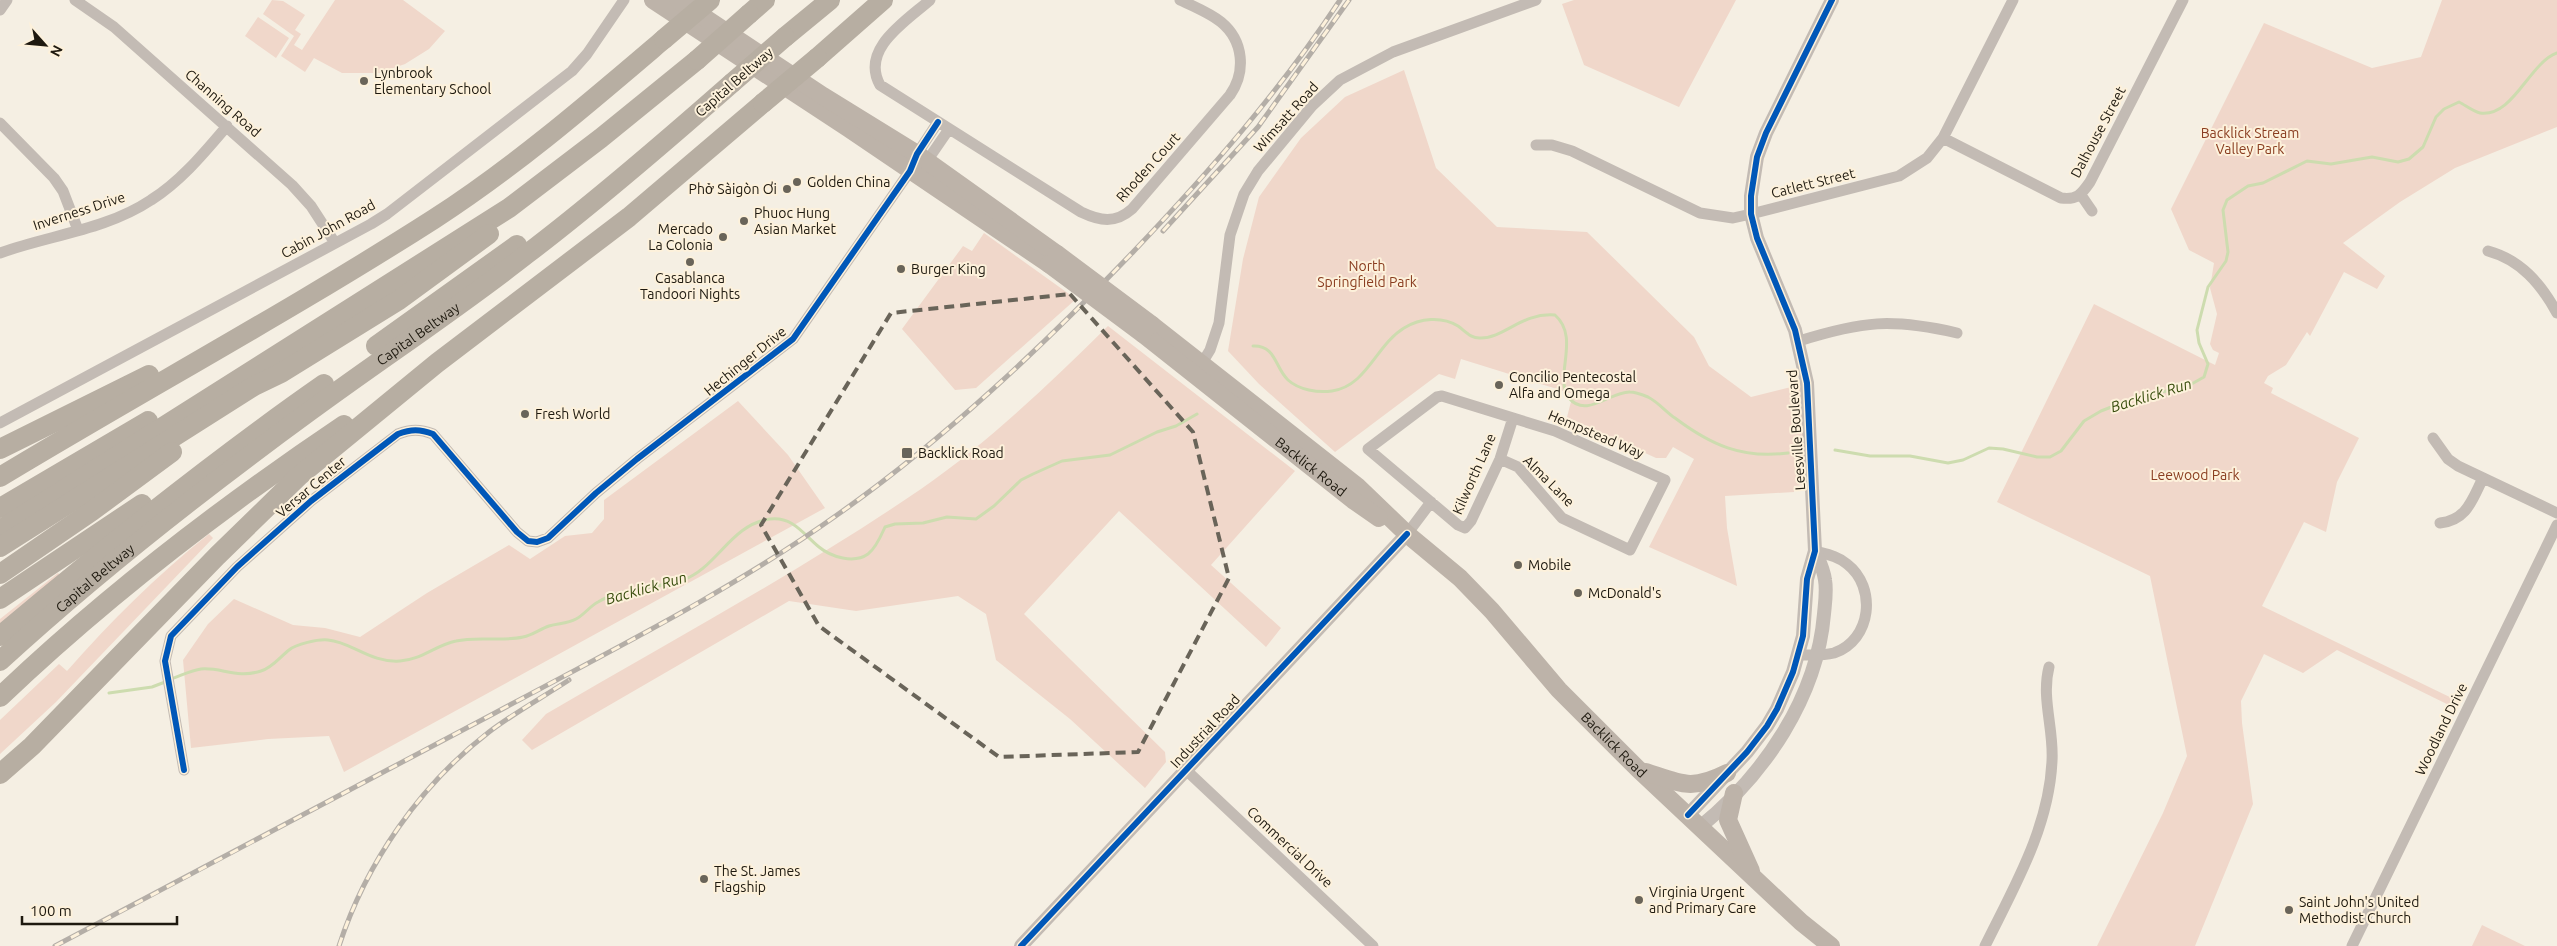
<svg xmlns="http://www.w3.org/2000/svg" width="2557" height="946" viewBox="0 0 2557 946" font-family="Ubuntu,sans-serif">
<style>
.green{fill:#f0d7ca}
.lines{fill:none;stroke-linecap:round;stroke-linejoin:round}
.stream{stroke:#cddcaf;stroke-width:3}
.minor{stroke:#c3bbb4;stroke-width:11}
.tertiary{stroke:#c3bbb4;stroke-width:14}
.primary{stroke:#bdb3a9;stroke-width:18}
.motorway{stroke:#b7aea2;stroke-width:20}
.rail-casing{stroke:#b4aea7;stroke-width:5}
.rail{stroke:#fdf1db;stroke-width:3;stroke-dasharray:9;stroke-linecap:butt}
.primary-bridge{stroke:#bdb3a9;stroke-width:18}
.motorway-bridge{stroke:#b7aea2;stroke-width:20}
.cycleway-casing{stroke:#fdf1db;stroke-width:9}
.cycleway{stroke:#0057b8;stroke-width:6}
.marked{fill:none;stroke:#696459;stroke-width:4;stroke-dasharray:10 6;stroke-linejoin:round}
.poi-dot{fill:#696459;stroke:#fdf1db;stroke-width:2}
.labels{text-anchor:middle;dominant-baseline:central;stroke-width:4;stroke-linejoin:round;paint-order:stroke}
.poi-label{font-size:14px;fill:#1e190f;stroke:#fdf1db;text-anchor:start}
.street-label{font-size:14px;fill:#1e190f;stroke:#fdf1db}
.park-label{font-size:14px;fill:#8a3d20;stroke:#fdf1db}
.water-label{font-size:15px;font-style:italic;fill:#384d0d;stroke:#fdf1db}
</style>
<rect width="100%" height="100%" fill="#f5efe3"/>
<!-- green -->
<path class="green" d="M272 0 283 1 305 15 295 30 301 34 294 45 302 50 335 0H403L445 31 429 49 405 64 379 73H342L314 58 305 72 281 56 294 36 263 14Z
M1574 0H1736L1679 107 1584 65 1562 4Z
M2442 0H2557V127L2455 168 2400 202 2343 243 2385 276 2377 289 2344 272 2310 336 2307 332 2286 365 2268 376 2264 383 2273 388 2271 393 2359 438 2337 482 2326 532 2304 522 2262 606 2460 702 2457 709 2337 650 2303 673 2264 654 2241 701 2242 723 2253 804 2195 946H2097L2163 813 2187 756 2150 576 1997 502 2094 304 2215 365 2219 353 2213 350 2210 344 2217 314 2210 288 2214 263 2189 250 2171 209 2264 23 2372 68 2421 57Z
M258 17 289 38 276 58 245 36Z
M1404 70 1436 168 1497 227 1587 232 1694 337 1709 366 1751 397 1807 383 1813 484 1794 486V492L1725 496 1727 528 1737 586 1649 547 1694 459 1673 447 1666 458H1656L1567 417 1573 394 1461 359 1455 379 1439 374 1335 452 1259 384 1228 351 1243 259 1259 197 1301 138 1345 97Z
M984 233 1076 299 976 388 955 390 902 329 963 246 972 251Z
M1108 326 1295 471 1211 565 1281 628 1266 647 1119 511 1024 614 1165 752 1166 762 1145 788 1070 719 996 660 986 614 958 596 856 611 789 601 532 750 522 740 546 714C671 641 801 571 921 489 989 442 1049 384 1108 326Z
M738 401 788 455 825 508 344 772 329 736 268 739 191 748 183 660 208 624 234 599 293 625 325 628 360 637 427 593 509 545 530 559 565 536 592 533 604 519V500Z
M209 534 213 538 56 702 0 754V720L59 664 67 671C111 621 157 575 209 534Z
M58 573 62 577 0 631V619Z
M2482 925 2525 946H2472Z"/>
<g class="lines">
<!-- stream -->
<path class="stream" d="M1253 346C1276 345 1275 368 1288 380 1299 390 1318 393 1332 391 1367 386 1376 345 1404 328 1420 318 1442 316 1458 326 1465 331 1471 339 1481 338 1504 338 1523 312 1555 315 1581 338 1553 377 1569 398 1586 419 1611 391 1630 392 1635 392 1643 395 1648 397 1658 402 1666 412 1675 418 1711 445 1742 459 1788 453
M1835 450 1870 456H1910L1948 463 1963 460 1989 448 2003 449 2037 457H2050L2061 451 2084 421 2101 411 2132 399 2188 386 2204 377 2208 364 2199 343 2197 330 2208 287 2226 261 2228 252 2223 210 2227 200 2248 186 2263 183 2307 161 2331 164 2372 157 2398 162 2409 159 2423 147 2436 117 2444 109 2459 102C2465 105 2474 112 2480 113 2513 118 2529 63 2557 53
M171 679C180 676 192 670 201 669 221 667 237 679 261 671 272 668 280 657 289 650 296 644 318 639 328 640 352 642 370 663 400 661 421 660 436 645 456 641 478 636 501 642 523 637 533 635 540 629 549 626 558 623 567 624 576 619 584 615 590 606 598 602 623 587 656 589 683 580 717 568 731 524 770 519 793 516 804 535 819 547 831 557 854 564 868 554 876 548 881 536 885 527L895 524 923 523 947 517 976 519 994 506 1021 480 1033 474 1062 461 1110 455 1157 432 1176 426 1197 414
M109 693 152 687 165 682"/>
<!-- minor -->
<path class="minor" d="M75 0 114 27 292 185 311 206 335 243
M930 0C906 21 860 49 880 85L1081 212C1100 221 1115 224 1132 209L1230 95C1246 72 1244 41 1221 22 1210 13 1193 6 1180 0
M0 10 7 0
M0 123 54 178 63 191 78 230
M1943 138 2061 198C2077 200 2081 195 2090 182L2183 0
M1536 145H1552L1572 151 1700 213 1733 218 1751 214 1899 176 1927 158 1943 138 2013 0
M921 165 927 161 949 129
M2081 195 2092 211
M2488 251C2521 260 2541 284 2557 313
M0 253C50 235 106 230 151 200 181 181 204 153 227 126
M1799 341C1863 321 1891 318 1957 333
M1199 368 1210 350 1219 323 1230 235 1244 194 1258 171 1312 106 1340 80 1393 52 1536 0
M0 423 371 224 387 214 572 71 587 54 624 0
M2433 438 2448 459 2458 466 2557 513
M1500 459 1518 467 1562 518 1630 550 1665 480 1555 431 1442 396 1437 397 1368 449 1458 525 1465 528 1471 521 1500 459 1513 418
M2440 523C2467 520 2472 500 2483 478
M1407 534 1431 502
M1799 655C1811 655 1822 656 1834 653 1872 640 1877 587 1847 564 1838 556 1826 554 1815 551
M184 770 165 661 171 636 237 567 311 501 398 434C411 429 420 429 433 434L517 532 528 541 537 542 548 538 596 493 637 459 793 339 910 171 917 154 938 122
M1186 770 1373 946
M1985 946C2014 887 2049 828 2052 761 2054 729 2041 698 2049 667
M2352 946 2557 525"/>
<!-- tertiary -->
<path class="tertiary" d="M1688 815 1747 752 1767 726 1777 709 1793 672 1803 636 1807 579 1815 551 1807 383 1795 330 1757 238 1751 214V196L1757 157 1766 133 1832 0
M1700 827C1764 775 1817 698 1824 614 1825 603 1827 591 1825 580 1824 570 1819 560 1815 551
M1021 946 1407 534"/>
<!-- primary -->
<g class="primary">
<path d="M653 0 848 128 1049 264"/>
<path d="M678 0 823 96 917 154 1057 254"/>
<path id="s1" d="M1152 325 1357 486 1407 534 1460 578 1492 611 1559 690 1638 769 1801 922 1831 946"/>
<path id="s2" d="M1143 334 1353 500 1379 518"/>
<path d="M1646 772C1682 784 1691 791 1727 773"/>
<path d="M1734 793 1728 820 1751 871"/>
</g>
<!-- motorway -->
<g class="motorway">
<path d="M749 14 765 0"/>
<path d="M785 37 830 0"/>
<path d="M817 58 883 0"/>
<path d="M376 346 517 245"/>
<path d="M0 449 149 375"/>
<path d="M0 477C144 390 292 310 434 219 516 166 590 102 664 39"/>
<path d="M0 508 148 421"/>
<path d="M0 530 509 208 601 138 697 60"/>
<path d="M0 547 254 386 281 373 399 300 489 234"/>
<path d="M0 574 92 511 172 452"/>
<path d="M0 599 142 504"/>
<path d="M0 636C105 548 212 462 324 384"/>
<path id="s3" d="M0 661C98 571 203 489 310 411 382 358 457 309 527 254 598 200 665 142 732 83"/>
<path d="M0 697C106 596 222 507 344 425"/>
<path d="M0 774 32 746 217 556 299 476 437 363 629 217 763 103"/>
</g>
<!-- rail casing -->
<g class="rail-casing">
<path id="rail" d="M1163 231 1258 127 1349 0
M55 946C202 869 347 791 493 714 610 651 729 592 837 515 945 439 1043 346 1134 251 1209 172 1280 91 1340 0
M339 946C366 863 420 785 489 732 514 713 543 697 569 680"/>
</g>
<!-- rail -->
<use href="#rail" class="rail"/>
<!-- primary-bridge -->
<path class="primary-bridge" d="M1057 254 1152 325
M1049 264 1143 334"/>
<!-- motorway-bridge -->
<path class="motorway-bridge" d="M664 39 710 0
M697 60 749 14
M732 83 785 37
M763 103 817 58"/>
<!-- cycleway casing -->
<g class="cycleway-casing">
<path id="cycleway" d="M184 770 165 661 171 636 237 567 311 501 398 434C411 429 420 429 433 434L517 532 528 541 537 542 548 538 596 493 637 459 793 339 910 171 917 154 938 122
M1688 815 1747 752 1767 726 1777 709 1793 672 1803 636 1807 579 1815 551 1807 383 1795 330 1757 238 1751 214V196L1757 157 1766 133 1832 0
M1021 946 1407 534"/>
</g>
<!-- cycleway -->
<use href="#cycleway" class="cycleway"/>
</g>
<!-- marked area -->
<path class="marked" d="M1070 294 1193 432 1229 578 1138 752 999 757 819 626 761 525 891 313Z"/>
<!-- markers -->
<g class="poi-dot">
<circle cx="364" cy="81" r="5"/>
<circle cx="797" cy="182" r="5"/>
<circle cx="787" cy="189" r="5"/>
<circle cx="744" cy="221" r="5"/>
<circle cx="723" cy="237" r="5"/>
<circle cx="690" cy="262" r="5"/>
<circle cx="901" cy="269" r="5"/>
<circle cx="1499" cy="385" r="5"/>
<circle cx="525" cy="414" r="5"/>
<rect x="901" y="447" width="12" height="12" rx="2.5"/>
<circle cx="1518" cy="565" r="5"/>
<circle cx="1578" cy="593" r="5"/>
<circle cx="704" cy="879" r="5"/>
<circle cx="1639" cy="900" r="5"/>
<circle cx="2289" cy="910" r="5"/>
</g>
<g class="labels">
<!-- poi labels -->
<g class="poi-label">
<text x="374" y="73">Lynbrook<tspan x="374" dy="16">Elementary School</tspan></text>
<text x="807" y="182">Golden China</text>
<text x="777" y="189" text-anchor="end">Phở Sàigòn Ơi</text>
<text x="754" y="213">Phuoc Hung<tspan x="754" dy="16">Asian Market</tspan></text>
<text x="713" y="229" text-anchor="end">Mercado<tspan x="713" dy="16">La Colonia</tspan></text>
<text x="911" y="269">Burger King</text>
<text x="690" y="278" text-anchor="middle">Casablanca<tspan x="690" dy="16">Tandoori Nights</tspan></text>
<text x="1509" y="377">Concilio Pentecostal<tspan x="1509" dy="16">Alfa and Omega</tspan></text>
<text x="535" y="414">Fresh World</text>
<text x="918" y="453">Backlick Road</text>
<text x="1528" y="565">Mobile</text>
<text x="1588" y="593">McDonald's</text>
<text x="714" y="871">The St. James<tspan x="714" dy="16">Flagship</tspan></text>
<text x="1649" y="892">Virginia Urgent<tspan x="1649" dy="16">and Primary Care</tspan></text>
<text x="2299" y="902">Saint John's United<tspan x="2299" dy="16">Methodist Church</tspan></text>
</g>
<!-- street labels -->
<g class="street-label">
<text transform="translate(734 82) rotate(-41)">Capital Beltway</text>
<text transform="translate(223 103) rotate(41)">Channing Road</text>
<text transform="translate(1286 117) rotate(-48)">Wimsatt Road</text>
<text transform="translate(2098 132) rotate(-62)">Dalhouse Street</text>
<text transform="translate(1148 167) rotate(-48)">Rhoden Court</text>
<text transform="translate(1813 183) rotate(-14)">Catlett Street</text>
<text transform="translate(79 211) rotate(-18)">Inverness Drive</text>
<text transform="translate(328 229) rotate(-29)">Cabin John Road</text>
<text stroke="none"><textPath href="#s3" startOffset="531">Capital Beltway</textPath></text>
<text transform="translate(745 361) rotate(-39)">Hechinger Drive</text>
<text transform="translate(1796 430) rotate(-94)">Leesville Boulevard</text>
<text transform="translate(1596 434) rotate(23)">Hempstead Way</text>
<text stroke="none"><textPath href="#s2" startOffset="214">Backlick Road</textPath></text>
<text transform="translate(1474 474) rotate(-66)">Kilworth Lane</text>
<text transform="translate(1549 481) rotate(45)">Alma Lane</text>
<text transform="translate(311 487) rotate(-40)">Versar Center</text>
<text stroke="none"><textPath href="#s3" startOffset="126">Capital Beltway</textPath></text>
<text transform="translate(2441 729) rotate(-64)">Woodland Drive</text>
<text transform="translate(1205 731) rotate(-47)">Industrial Road</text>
<text stroke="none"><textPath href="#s1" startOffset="626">Backlick Road</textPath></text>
<text transform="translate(1290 847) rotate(43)">Commercial Drive</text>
</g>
<!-- park labels -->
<g class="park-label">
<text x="2250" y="133">Backlick Stream<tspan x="2250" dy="16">Valley Park</tspan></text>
<text x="1367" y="266">North<tspan x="1367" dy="16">Springfield Park</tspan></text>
<text x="2195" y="475">Leewood Park</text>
</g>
<!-- water labels -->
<g class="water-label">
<text transform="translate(2151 395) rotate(-17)">Backlick Run</text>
<text transform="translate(646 588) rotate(-16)">Backlick Run</text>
</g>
</g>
<!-- north arrow -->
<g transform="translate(45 45) rotate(117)" stroke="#fdf1db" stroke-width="4" paint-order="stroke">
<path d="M0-4L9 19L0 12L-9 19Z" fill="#1e190f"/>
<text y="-8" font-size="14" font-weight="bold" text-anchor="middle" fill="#1e190f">N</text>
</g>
<!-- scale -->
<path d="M22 916v8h155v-8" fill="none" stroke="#1e190f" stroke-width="2.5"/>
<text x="30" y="916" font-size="15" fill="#1e190f" stroke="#fdf1db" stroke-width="4" paint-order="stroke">100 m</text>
</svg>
